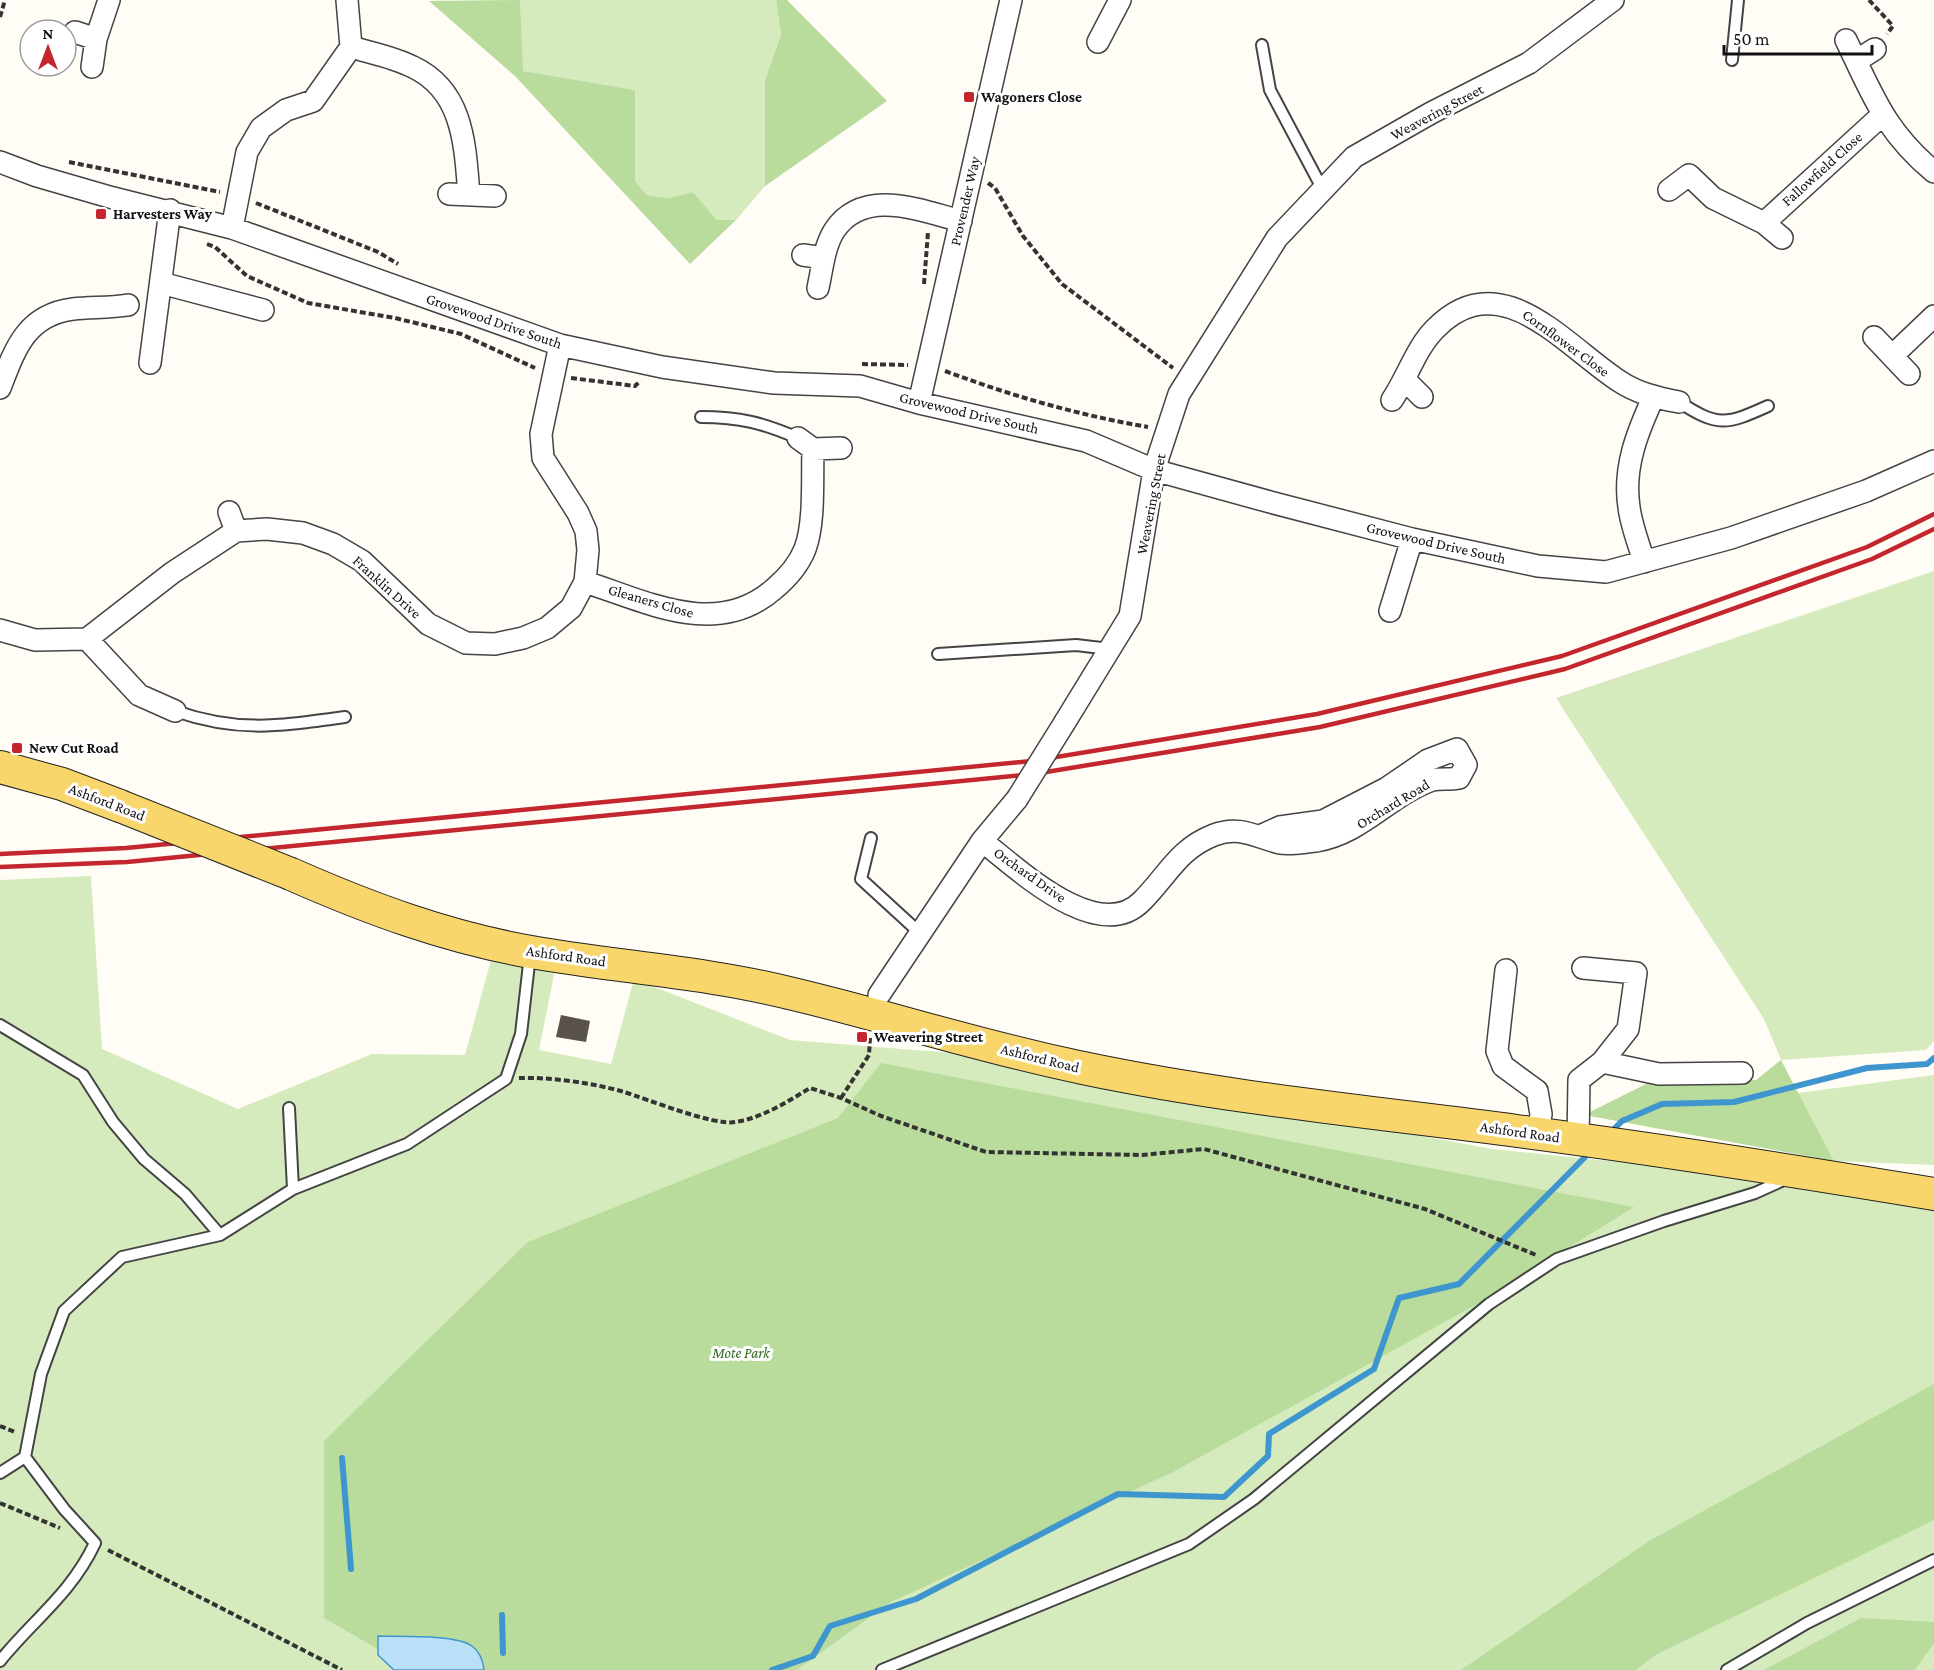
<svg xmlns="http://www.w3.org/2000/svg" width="1934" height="1670" viewBox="0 0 1934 1670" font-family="'Crimson Pro',serif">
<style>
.green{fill:#d5ebbd}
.forest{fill:#b9dc9c}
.water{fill:#b9e0f7;stroke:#3f96cf;stroke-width:1.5}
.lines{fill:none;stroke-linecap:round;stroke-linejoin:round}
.stream{stroke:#3f96cf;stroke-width:6}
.building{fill:#5a524d}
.service-casing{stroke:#444;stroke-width:14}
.minor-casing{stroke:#444;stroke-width:24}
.primary-casing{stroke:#222;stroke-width:34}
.path{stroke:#333;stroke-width:4;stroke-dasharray:6 3;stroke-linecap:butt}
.service{stroke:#fff;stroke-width:10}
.minor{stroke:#fff;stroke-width:21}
.primary{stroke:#f9d66b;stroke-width:32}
.rail{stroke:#c4262e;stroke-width:4.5}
.minor-bridge-casing{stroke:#444;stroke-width:24;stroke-linecap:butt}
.primary-bridge-casing{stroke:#222;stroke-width:34;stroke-linecap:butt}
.minor-bridge{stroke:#fff;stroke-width:21}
.primary-bridge{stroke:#f9d66b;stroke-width:32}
.poi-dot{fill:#c4262e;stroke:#fff;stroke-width:2}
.labels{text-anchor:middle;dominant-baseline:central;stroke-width:6;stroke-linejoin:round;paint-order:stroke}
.poi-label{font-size:15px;font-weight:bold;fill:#111;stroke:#fff;text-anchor:start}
.street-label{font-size:15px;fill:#111;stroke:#fff}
.park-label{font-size:15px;font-style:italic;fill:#2f6b1f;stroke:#fff}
</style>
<rect width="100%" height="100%" fill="#fffdf5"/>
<!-- green -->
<path class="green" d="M520 0H776L781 35 765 80V186L736 220H717L693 192 668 198 647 195 635 181V90L522 71Z
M1934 571V1041L1926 1050 1781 1060 1764 1019 1556 698Z
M91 876 102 1049 238 1109 372 1054 465 1055 491 960 555 970 539 1050 611 1064 634 979 790 1040 990 1056 1492 1149 1766 1177 1934 1207V1670H0V880Z
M1934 1075V1165L1834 1161 1798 1093Z"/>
<!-- forest -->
<path class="forest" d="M520 0 523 71 635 90V181L647 195 668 198 693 192 717 220H736L690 264 515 76 429 1Z
M776 0H787L887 101 765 186V80L781 35Z
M1781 1060 1834 1161 1584 1115 1646 1084 1756 1080Z
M881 1063 1634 1207 1488 1298 1173 1472 891 1602 797 1670H414L324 1618V1441L528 1242 838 1118Z
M1934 1384V1520L1657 1654 1636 1670H1461L1649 1541Z
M1861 1618 1934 1622V1643L1915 1670H1764Z"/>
<!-- water -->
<path class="water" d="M378 1636C399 1637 456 1634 472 1646 480 1652 483 1660 484 1670H394L378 1655Z"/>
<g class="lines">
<!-- stream -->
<path class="stream" d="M1615 1128 1622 1121 1662 1104 1734 1102 1867 1068 1927 1064 1934 1058
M342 1458 351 1569
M502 1615 503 1653
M772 1670 813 1656 830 1626 916 1599 1118 1494 1224 1497 1268 1456 1269 1434 1374 1369 1399 1298 1459 1284 1585 1157"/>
</g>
<!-- building -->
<path class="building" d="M561 1015 590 1021 586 1042 556 1037Z"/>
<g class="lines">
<!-- service casing -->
<g class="service-casing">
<path id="service" d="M1262 45 1270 90 1323 190
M1732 60 1738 0
M1679 402C1718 427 1726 425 1768 406
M701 417C740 417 763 423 798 438
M938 654 1076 645 1110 649
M175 711C239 733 279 726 345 717
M871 838 861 879 921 934
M0 1025 83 1075 113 1122 144 1159 185 1194 220 1235
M289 1108 293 1189
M0 1473 25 1457
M0 1661C33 1620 71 1594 95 1543L64 1509 25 1457 41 1374 64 1311 122 1257 220 1235 293 1189 407 1144 506 1079 521 1034 530 955
M882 1670 1189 1544 1254 1499 1489 1304 1557 1259 1664 1221 1755 1193 1788 1178
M1727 1670 1807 1623 1934 1560"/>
</g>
<!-- minor casing -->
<g class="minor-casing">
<path id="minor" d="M75 32 96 39
M1846 40C1873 96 1885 131 1934 172
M1098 42 1120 0
M351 47C371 53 394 57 413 67 464 91 465 146 469 195
M1856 61 1875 49
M92 67 96 39 109 0
M0 162 37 176 113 198 232 228 560 345 662 367 774 383 860 386 919 403 1086 441 1154 470 1270 502 1412 539 1538 566 1606 572 1731 538 1866 491 1934 461
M1669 190 1689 175 1713 198 1764 223 1782 238
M449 194 495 196
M1764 223 1881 116
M232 228 247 152 261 128 286 110 313 101 351 47 347 0
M803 255 824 258
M161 283 263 310
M818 288C822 270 824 247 834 231 863 187 919 210 961 221
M1874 337 1909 374
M1892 356 1934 316
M150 363 170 210
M1405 380 1422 397
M0 388C15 349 26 315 73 309 91 307 109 308 128 305
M1392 400C1407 378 1416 348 1435 329 1500 262 1564 345 1619 381 1637 393 1657 398 1679 402
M919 403 1011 0
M798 438 813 449 841 448
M229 512 236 531
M1644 562C1639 544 1631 525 1629 507 1623 468 1637 433 1653 398
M585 582C648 602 717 639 774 589 786 579 799 564 805 549 815 523 812 478 813 449
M1390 611 1412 539
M0 630 35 640 87 639 172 573 236 531 267 529 303 533 333 544 362 561 428 624 466 643 495 644 523 638 547 628 571 608 585 582 588 550 586 531 578 513 543 458 541 434 560 345
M87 639 139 695 175 711
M1065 722 1130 616 1154 470 1179 394 1277 238 1354 157 1431 113 1529 63 1613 0
M982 841C1017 868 1098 946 1142 901 1168 875 1178 849 1214 835 1239 825 1256 837 1280 843 1290 845 1305 842 1316 841 1361 834 1390 795 1432 780 1440 778 1450 780 1459 778L1466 765 1457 749 1428 760 1387 788 1323 821 1280 827 1260 836
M1506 970 1497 1051 1503 1066 1537 1091 1541 1114 1538 1134
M879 995 982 841 1017 799
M1602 1062 1659 1074 1742 1073
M1578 1140 1579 1080 1602 1062 1628 1029 1636 973 1583 968"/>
</g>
<!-- primary casing -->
<g class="primary-casing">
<path id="primary" d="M0 767 62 784 120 806
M291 874C368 908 446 937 531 952 616 967 704 972 789 993 887 1016 984 1048 1083 1068 1226 1098 1372 1112 1517 1131 1656 1149 1795 1171 1934 1194"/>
</g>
<!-- path -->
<path class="path" d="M1869 0 1893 26 1887 34
M0 17 5 0
M69 162 220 192
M988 183 995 188 1023 236 1062 284 1173 368
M256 203 378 252 398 264
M207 244 215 247 247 276 308 303 395 318 461 334 535 368
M924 284 928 232
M862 364 908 365
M945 371C1012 396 1078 415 1148 427
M571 378 635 386 639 382
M519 1078C550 1077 594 1083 624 1092 647 1099 714 1126 735 1122 762 1118 787 1102 810 1088L841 1098 881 1116 986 1152 1142 1155 1204 1149 1425 1209 1536 1255
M841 1098 869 1055 870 1038
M0 1426 15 1432
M0 1503 60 1528
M108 1550 342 1670"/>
<!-- service -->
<use href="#service" class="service"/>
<!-- minor -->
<use href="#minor" class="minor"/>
<!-- primary -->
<use href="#primary" class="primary"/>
<!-- rail -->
<path class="rail" d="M0 854 126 848 1032 761 1317 714 1562 656 1867 547 1934 514
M0 867 127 862 1034 774 1320 727 1565 669 1872 559 1934 529"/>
<!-- minor-bridge casing -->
<g class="minor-bridge-casing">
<path id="minor-bridge" d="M1017 799 1065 722"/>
</g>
<!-- primary-bridge casing -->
<g class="primary-bridge-casing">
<path id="primary-bridge" d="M120 806 291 874"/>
</g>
<!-- minor-bridge -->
<use href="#minor-bridge" class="minor-bridge"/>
<!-- primary-bridge -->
<use href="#primary-bridge" class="primary-bridge"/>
</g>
<!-- markers -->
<g class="poi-dot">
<rect x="963" y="91" width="12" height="12" rx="3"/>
<rect x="95" y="208" width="12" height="12" rx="3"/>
<rect x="11" y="742" width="12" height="12" rx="3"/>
<rect x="856" y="1031" width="12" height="12" rx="3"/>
</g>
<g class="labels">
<!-- poi labels -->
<g class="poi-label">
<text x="981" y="97">Wagoners Close</text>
<text x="113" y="214">Harvesters Way</text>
<text x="29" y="748">New Cut Road</text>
<text x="874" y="1037">Weavering Street</text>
</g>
<!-- street labels -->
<g class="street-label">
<text transform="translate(1437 112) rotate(-28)">Weavering Street</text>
<text transform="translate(1822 169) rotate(-42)">Fallowfield Close</text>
<text transform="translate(965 201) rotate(-77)">Provender Way</text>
<text transform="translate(494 321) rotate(19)">Grovewood Drive South</text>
<text transform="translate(1566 343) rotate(36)">Cornflower Close</text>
<text transform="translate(969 413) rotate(13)">Grovewood Drive South</text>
<text transform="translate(1151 504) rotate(-79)">Weavering Street</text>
<text transform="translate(1436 543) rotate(13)">Grovewood Drive South</text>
<text transform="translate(387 587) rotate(42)">Franklin Drive</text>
<text transform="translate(651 601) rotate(16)">Gleaners Close</text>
<text transform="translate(107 802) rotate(21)">Ashford Road</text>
<text transform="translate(1393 804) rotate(-31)">Orchard Road</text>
<text transform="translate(1030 875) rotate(35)">Orchard Drive</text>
<text transform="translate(566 956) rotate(8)">Ashford Road</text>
<text transform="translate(1040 1058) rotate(14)">Ashford Road</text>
<text transform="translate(1520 1132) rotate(8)">Ashford Road</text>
</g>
<!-- park labels -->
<g class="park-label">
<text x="741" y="1353">Mote Park</text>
</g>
</g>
<!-- north arrow -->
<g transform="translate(48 48)"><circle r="28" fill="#ffffff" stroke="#a0a0a0" stroke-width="1.5"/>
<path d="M0-4.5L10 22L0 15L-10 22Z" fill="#c4262e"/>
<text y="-9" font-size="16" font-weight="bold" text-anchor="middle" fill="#111111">N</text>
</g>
<!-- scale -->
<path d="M1724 45v9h148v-9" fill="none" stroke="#111111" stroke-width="3"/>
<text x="1733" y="45" font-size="18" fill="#111111" stroke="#ffffff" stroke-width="4.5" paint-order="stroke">50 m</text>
</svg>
